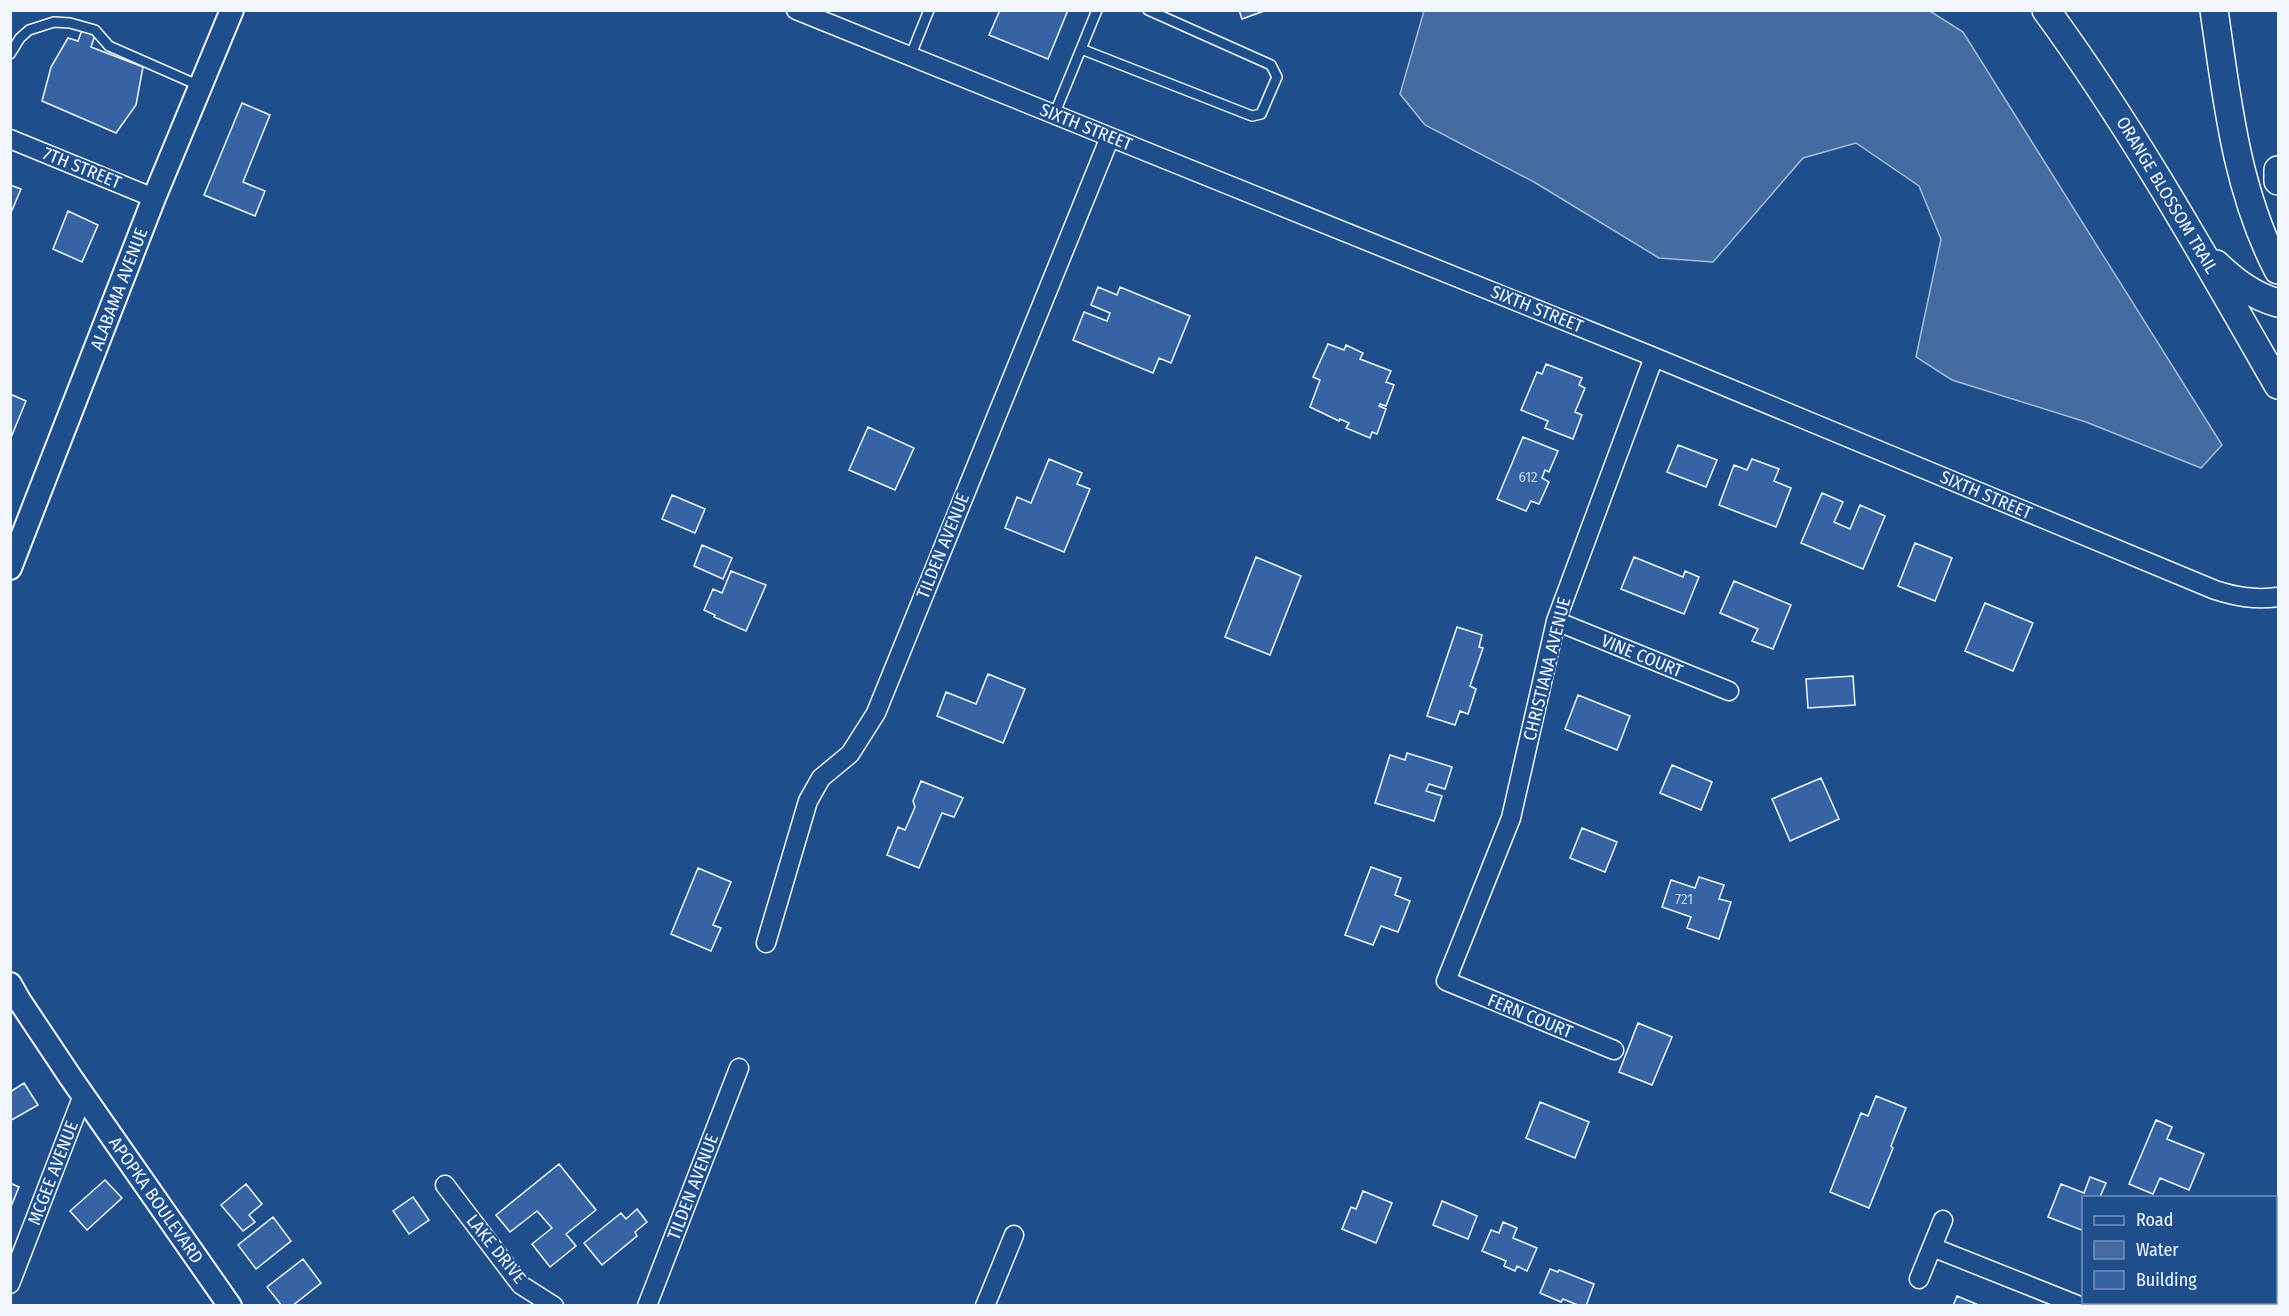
<svg xmlns="http://www.w3.org/2000/svg" width="2289" height="1316" viewBox="0 0 2289 1316" font-family="'Fira Sans Condensed',sans-serif">
<style>
.water{fill:#446ba0;stroke:#a8bbd7;stroke-width:1.5}
.building{fill:#3563a3;stroke:#f2f6ff;stroke-width:1.5}
.lines{fill:none;stroke-linecap:round;stroke-linejoin:round}
.service-casing{stroke:#f2f6ff;stroke-width:12}
.minor-casing{stroke:#f2f6ff;stroke-width:21}
.tertiary-casing{stroke:#f2f6ff;stroke-width:26}
.primary-casing{stroke:#f2f6ff;stroke-width:30}
.service{stroke:#1f4e8c;stroke-width:9}
.minor{stroke:#1f4e8c;stroke-width:18}
.tertiary{stroke:#1f4e8c;stroke-width:22}
.primary{stroke:#1f4e8c;stroke-width:27}
.labels{text-anchor:middle;dominant-baseline:central;stroke-width:4.5;stroke-linejoin:round;paint-order:stroke}
.number-label{font-size:15px;fill:#c3d1e8}
.street-label{font-size:18px;fill:#f2f6ff;stroke:#1f4e8c}
</style>
<rect width="100%" height="100%" fill="#1f4e8c"/>
<!-- water -->
<path class="water" d="M1424 11H1930L1963 32 2222 445 2201 468 2086 422 1952 380 1916 357 1941 239 1919 186 1856 143 1803 158 1713 262 1659 258 1534 182 1425 125 1400 94Z"/>
<!-- building -->
<path class="building" d="M1000 10H1068L1048 59 989 35Z
M1239 10H1267L1242 19Z
M82 30 95 35 91 47 143 67 136 105 116 133 42 101 51 67 68 38 78 41Z
M242 103 270 115 243 182 265 191 255 216 204 195Z
M10 185 21 189 10 215Z
M68 211 98 225 82 262 53 249Z
M1098 287 1117 295 1120 287 1190 316 1171 363 1159 358 1153 373 1073 340 1084 312 1107 321 1110 313 1091 305Z
M1328 344 1344 350 1346 345 1363 353 1360 359 1391 371 1386 382 1394 385 1386 406 1380 404 1379 406 1386 409 1377 434 1372 432 1370 438 1346 428 1349 423 1340 419 1339 421 1310 407 1320 380 1313 377Z
M1546 364 1582 378 1579 385 1585 388 1575 412 1582 415 1573 439 1545 428 1548 421 1521 410 1537 372 1542 374Z
M10 394 26 401 10 440Z
M868 427 914 448 895 490 849 470Z
M1523 437 1558 451 1549 472 1545 470 1542 478 1549 482 1539 504 1531 501 1526 511 1497 499Z
M1678 445 1717 460 1706 487 1667 472Z
M1049 459 1082 473 1077 484 1090 489 1064 552 1005 528 1017 497 1031 503Z
M1752 459 1779 469 1774 481 1791 488 1776 527 1719 505 1734 465 1747 470Z
M1822 493 1843 502 1834 522 1850 529 1860 505 1885 516 1863 569 1801 543Z
M672 495 705 509 695 533 662 519Z
M1915 543 1952 558 1935 601 1898 586Z
M702 545 732 558 723 579 694 566Z
M1256 557 1301 576 1270 655 1225 637Z
M1634 557 1683 577 1685 571 1699 577 1684 614 1621 589Z
M731 571 766 585 746 631 714 617 715 615 704 610 713 589 722 593Z
M1734 581 1791 605 1773 649 1752 641 1758 629 1720 613Z
M1985 603 2033 623 2013 671 1965 651Z
M1457 627 1482 635 1479 647 1483 648 1470 686 1476 689 1468 714 1460 711 1455 725 1427 716Z
M988 674 1025 689 1003 743 937 716 946 692 976 704Z
M1853 676 1855 705 1808 708 1806 679Z
M1578 695 1630 716 1617 750 1565 729Z
M1407 753 1452 767 1445 789 1429 784 1426 791 1442 796 1434 821 1375 803 1390 755 1405 760Z
M1672 765 1712 782 1701 810 1660 793Z
M1821 778 1839 819 1790 841 1772 799Z
M921 781 963 798 954 817 942 813 919 868 887 855 898 827 905 830 915 807 913 801Z
M1582 828 1617 842 1605 872 1570 858Z
M1371 867 1401 878 1395 895 1410 901 1398 932 1381 926 1373 945 1345 935Z
M698 868 731 882 713 925 721 928 711 951 671 934Z
M1699 877 1724 885 1719 899 1731 902 1719 939 1687 928 1691 917 1662 907 1671 880 1695 888Z
M1638 1023 1672 1037 1652 1085 1619 1072Z
M24 1083 38 1105 10 1121V1092Z
M1876 1096 1906 1108 1891 1146 1893 1148 1869 1208 1830 1192 1861 1113 1868 1116Z
M1540 1102 1589 1122 1575 1158 1526 1138Z
M2156 1120 2172 1127 2167 1139 2204 1154 2189 1190 2160 1178 2153 1194 2129 1184Z
M559 1164 596 1210 566 1234 576 1246 550 1267 532 1244 552 1228 537 1211 510 1232 496 1215Z
M2090 1177 2106 1183 2100 1197 2103 1198H2084V1231L2048 1217 2061 1184 2084 1193Z
M105 1180 122 1198 87 1230 70 1211Z
M10 1183 19 1187 10 1209Z
M246 1184 262 1204 249 1215 255 1222 243 1231 221 1205Z
M1363 1191 1392 1203 1376 1243 1342 1229 1351 1207 1356 1209Z
M413 1197 429 1220 409 1234 393 1211Z
M1442 1201 1477 1216 1468 1239 1433 1225Z
M637 1209 647 1222 635 1232 637 1236 602 1265 584 1243 621 1213 626 1219Z
M273 1217 291 1241 256 1269 238 1245Z
M1503 1222 1517 1228 1513 1238 1537 1248 1527 1271 1517 1266 1515 1271 1504 1266 1506 1261 1482 1251 1491 1230 1499 1233Z
M303 1259 321 1283 292 1306H282L267 1287Z
M1550 1269 1558 1272 1559 1270 1594 1284 1586 1306H1580L1563 1299 1561 1302 1540 1293Z
M1957 1296 1981 1306H1953Z"/>
<g class="lines">
<!-- service casing -->
<g class="service-casing">
<path id="service" d="M1081 49 1252 116 1261 114 1277 77 1271 65 1148 10
M10 54 20 38 29 30 54 22 70 23 95 30 109 46 200 86
M910 57 929 10
M1054 115 1097 10"/>
</g>
<!-- minor casing -->
<g class="minor-casing">
<path id="minor" d="M796 10 1654 357 2215 590C2237 597 2255 600 2278 597
M10 139 154 198
M1556 621 1729 691
M766 943 808 801 821 778 850 754 876 713 1110 137
M1614 1050 1446 981 1511 818 1556 621 1654 357
M445 1185 521 1285 554 1306
M1932 1247 2080 1306
M1919 1279 1943 1220
M10 1284 83 1095
M647 1306 739 1068
M985 1306 1014 1235"/>
</g>
<!-- tertiary casing -->
<g class="tertiary-casing">
<path id="tertiary" d="M10 568 154 198 232 10
M10 984 19 1000 71 1078 230 1306"/>
</g>
<!-- primary casing -->
<g class="primary-casing">
<path id="primary" d="M2046 10C2133 129 2205 258 2278 385
M2214 10C2227 100 2236 189 2278 270
M2278 170V181
M2216 264C2235 282 2253 296 2278 303"/>
</g>
<!-- service -->
<use href="#service" class="service"/>
<!-- minor -->
<use href="#minor" class="minor"/>
<!-- tertiary -->
<use href="#tertiary" class="tertiary"/>
<!-- primary -->
<use href="#primary" class="primary"/>
</g>
<g class="labels">
<!-- number labels -->
<g class="number-label">
<text x="1528" y="477">612</text>
<text x="1684" y="899">721</text>
</g>
<!-- street labels -->
<g class="street-label">
<text transform="translate(1086 127) rotate(22)">SIXTH STREET</text>
<text transform="translate(82 168) rotate(22)">7TH STREET</text>
<text transform="translate(2167 195) rotate(59)">ORANGE BLOSSOM TRAIL</text>
<text transform="translate(119 289) rotate(-69)">ALABAMA AVENUE</text>
<text transform="translate(1537 309) rotate(22)">SIXTH STREET</text>
<text transform="translate(1986 495) rotate(23)">SIXTH STREET</text>
<text transform="translate(943 546) rotate(-68)">TILDEN AVENUE</text>
<text transform="translate(1642 656) rotate(22)">VINE COURT</text>
<text transform="translate(1547 669) rotate(-76)">CHRISTIANA AVENUE</text>
<text transform="translate(1530 1016) rotate(22)">FERN COURT</text>
<text transform="translate(53 1173) rotate(-69)">MCGEE AVENUE</text>
<text transform="translate(693 1187) rotate(-69)">TILDEN AVENUE</text>
<text transform="translate(156 1200) rotate(55)">APOPKA BOULEVARD</text>
<text transform="translate(496 1249) rotate(51)">LAKE DRIVE</text>
</g>
</g>
<!-- border -->
<rect width="2289" height="1316" fill="none" stroke="#f2f6ff" stroke-width="24"/>
<!-- legend -->
<rect x="2082" y="1196" width="195" height="108" fill="#1f4e8c" stroke="#7391ba" stroke-width="1.5"/>
<rect x="2094" y="1216" width="30" height="9" fill="#1f4e8c" stroke="#7391ba" stroke-width="1.5"/>
<text x="2136" y="1226" font-size="18" fill="#f2f6ff">Road</text>
<rect x="2094" y="1241" width="30" height="18" fill="#446ba0" stroke="#7391ba" stroke-width="1.5"/>
<text x="2136" y="1256" font-size="18" fill="#f2f6ff">Water</text>
<rect x="2094" y="1271" width="30" height="18" fill="#3563a3" stroke="#7391ba" stroke-width="1.5"/>
<text x="2136" y="1286" font-size="18" fill="#f2f6ff">Building</text>
</svg>
